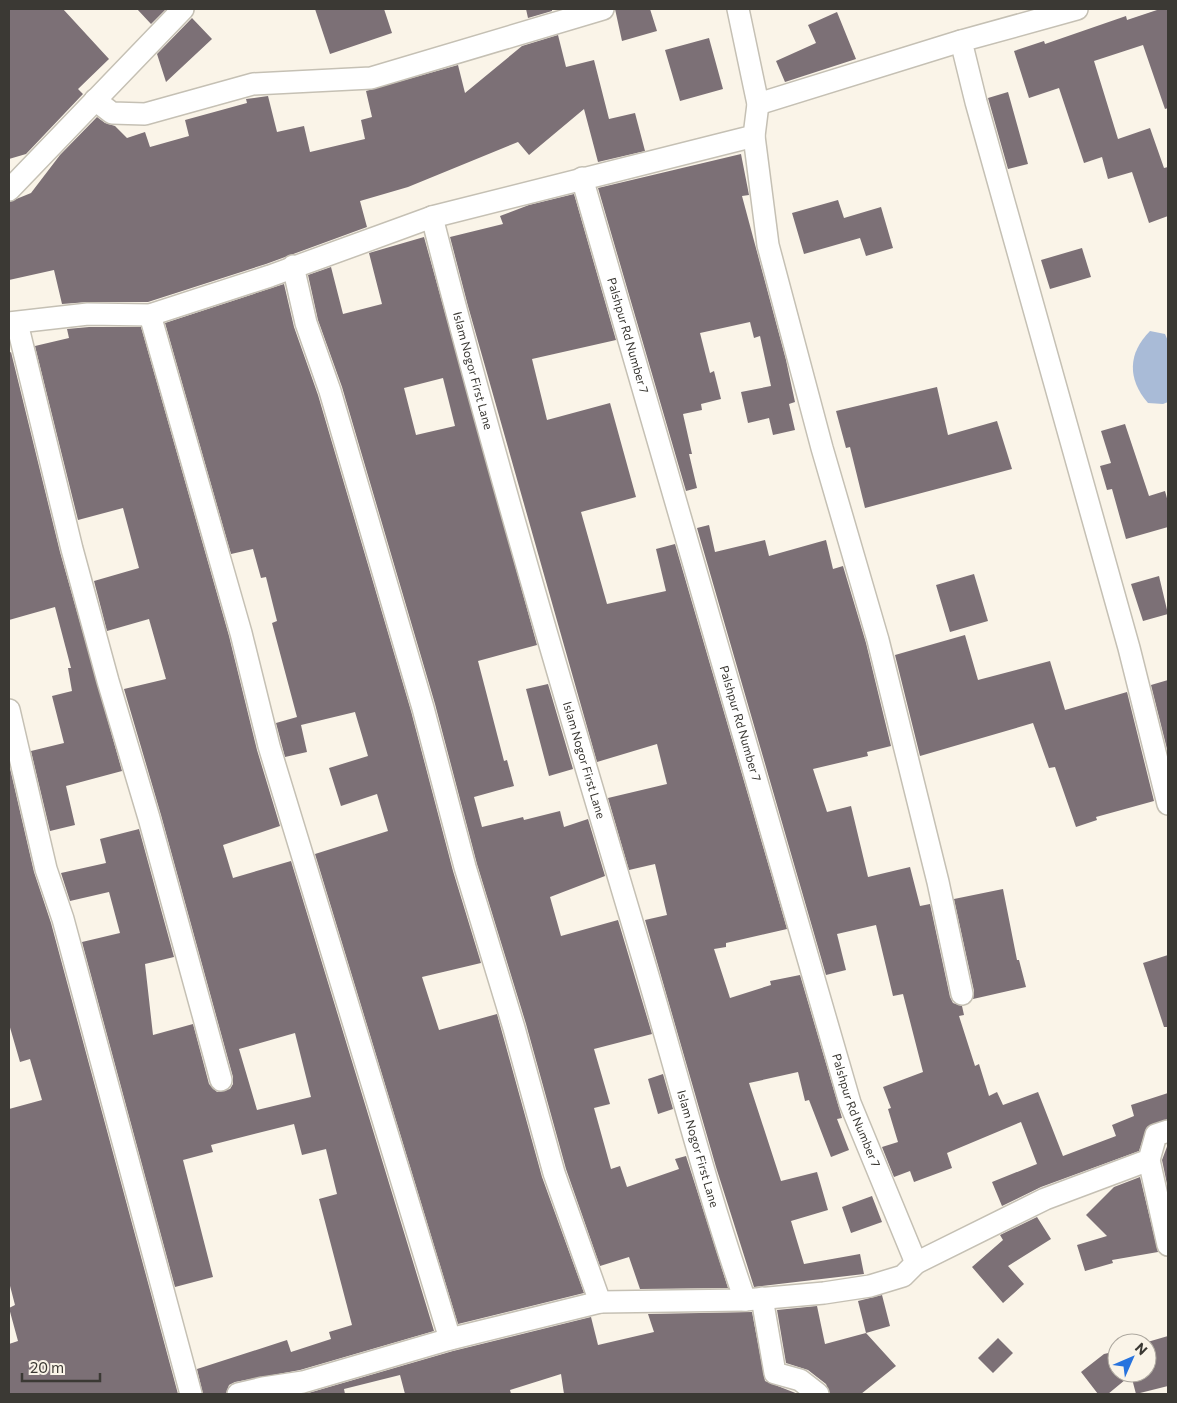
<svg xmlns="http://www.w3.org/2000/svg" width="1177" height="1403" font-family="Commissioner,sans-serif">
<style>
.water{fill:#a9bbd7}
.building{fill:#7c7076;fill-rule:evenodd}
.lines{fill:none;stroke-linecap:round;stroke-linejoin:round}
.street-casing{stroke:#c5c0b4;stroke-width:24}
.street{stroke:#fff;stroke-width:21}
.labels{text-anchor:middle;stroke-width:5;stroke-linejoin:round;paint-order:stroke}
.street-label{font-size:12px;fill:#3b3934;stroke:#faf4e8}
</style>
<rect width="100%" height="100%" fill="#faf4e8"/>
<path class="water" d="M1150,331L1165,334L1168,341V402L1163,404L1148,403C1127,379 1128,353 1150,331Z"/>
<path class="building" d="M9,9H63L109,59L78,89L83,94L26,154L9,159Z
M137,9H166L151,24Z
M315,9H384L392,33L330,54Z
M526,9H552V11L528,18Z
M615,9H650L657,31L622,41Z
M1160,9H1168V108L1165,109L1143,45L1094,61L1118,139L1150,128L1164,168L1168,167V216L1149,223L1132,172L1108,179L1102,157L1084,163L1059,88L1029,98L1014,51L1044,41L1045,44L1126,16L1127,20Z
M837,12L856,59L785,82L776,61L816,43L808,25Z
M192,18L212,39L166,82L157,54Z
M558,35L566,67L594,60L609,119L635,113L645,151L598,162L584,109L529,155L518,142L408,187L360,201L367,227L266,264L148,302H88L62,304L54,270L9,280V202L31,193L60,155L97,117L105,123L115,126L127,138L145,132L150,147L189,136L185,120L247,103L246,99L268,96L277,132L304,126L310,152L365,139L361,120L372,117L366,91L458,65L465,93L522,46Z
M709,38L723,89L680,101L665,50Z
M1008,92L1028,164L1008,169L988,98Z
M741,154L749,195L742,196L786,360L795,402L789,404L795,430L773,435L769,418L748,423L741,392L771,386L760,336L754,338L750,322L700,333L710,373L714,371L721,399L701,404L702,410L683,414L692,454H689L697,488L686,491L598,188Z
M574,194L616,340L532,359L547,420L610,403L636,497L581,512L607,604L666,591L656,549L675,544L787,929L726,943V947L714,949L730,998L771,985L770,981L800,975L842,1118L837,1119L849,1150L831,1157L809,1100L805,1101L798,1072L749,1083L781,1181L817,1172L828,1210L791,1221L804,1264L860,1254L864,1274L754,1287L716,1167L645,920L667,915L655,864L629,870L608,798L667,784L657,744L597,762L468,306L450,237L503,224L500,216L529,205Z
M838,200L844,218L881,207L893,248L866,256L860,238L804,254L792,213Z
M424,237L537,645L478,661L504,761L507,760L514,786L474,797L482,827L523,817L524,820L560,811L564,827L588,819L605,876L550,897L561,936L618,920L652,1034L594,1049L610,1104L594,1108L611,1169L620,1166L627,1187L679,1169L675,1159L686,1156L728,1288L640,1289L629,1257L600,1266L566,1169L526,1024L477,864L435,704L342,387L318,320L308,275L331,267L343,314L382,304L369,253ZM443,378L455,426L416,435L404,388Z
M1082,248L1091,277L1050,289L1041,260Z
M284,284L294,327L318,395L411,711L453,871L481,963L422,977L439,1030L497,1014L542,1177L584,1293L458,1324L315,854L388,831L377,794L341,806L329,768L368,756L355,712L301,725L307,752L285,757L276,723L297,717L272,623L277,621L266,577L261,578L253,549L231,554L165,323Z
M89,327H141L229,636L257,750L280,826L223,845L233,878L291,861L434,1331L300,1370L235,1382L229,1385L226,1394H203L197,1369L287,1340L291,1352L331,1339L329,1332L352,1325L319,1199L337,1194L326,1149L302,1155L294,1124L211,1145L213,1152L183,1160L213,1277L175,1287L82,942L120,933L109,892L70,901L61,873L106,863L100,839L139,829L174,957L145,964L153,1035L193,1024L209,1084L217,1092L230,1089L233,1084V1077L161,815L124,689L166,679L149,619L107,631L94,581L139,568L123,508L78,520L35,346L69,338L67,329ZM295,1033L311,1097L257,1110L239,1049Z
M11,352L60,552L122,771L66,786L75,825L50,831L31,751L64,743L52,696L72,691L68,668H71L55,607L9,620V353Z
M937,387L948,435L997,421L1012,469L865,508L850,447L846,448L836,411Z
M1125,424L1149,496L1165,491L1168,502V527L1126,539L1112,489L1107,490L1100,466L1111,463L1101,431Z
M709,525L715,552L765,540L769,556L826,540L833,569L843,566L866,643L891,746L867,752L868,756L813,769L827,812L851,806L868,877L910,867L920,906L930,904L950,997L953,1003L962,1006L964,1015L959,1016L975,1066L979,1064L989,1096L997,1092L1003,1105L1038,1092L1063,1156L1116,1136L1112,1125L1134,1116L1131,1105L1168,1093V1119L1147,1127L1139,1151L1041,1187L1002,1206L992,1182L1037,1164L1021,1122L947,1153L952,1168L914,1182L910,1171L894,1177L882,1147L898,1142L888,1109L891,1108L883,1087L923,1072L903,994L893,996L876,925L837,934L846,970L826,975L697,528Z
M974,574L988,621L950,632L936,585Z
M1159,576L1168,614L1143,621L1131,584Z
M965,635L978,680L1050,661L1065,710L1127,692L1154,801L1096,817L1097,820L1076,827L1055,767L1049,768L1033,723L920,756L895,655Z
M1168,680V753L1151,685Z
M548,684L573,769L549,776L526,689Z
M9,764L34,872L51,923L178,1394H9V1344L18,1341L9,1308L15,1305L9,1282V1109L42,1100L30,1059L20,1062L9,1024Z
M1003,889L1017,960H1019L1026,987L973,999L974,991L954,899Z
M1168,955V1027H1164L1143,963Z
M663,1074L673,1109L658,1114L648,1079Z
M1168,1144V1189L1162,1160Z
M1140,1177L1158,1252L1112,1260L1113,1263L1085,1271L1077,1245L1107,1236L1086,1215L1114,1187Z
M872,1196L882,1222L851,1233L842,1207Z
M1037,1217L1051,1239L1008,1266L1024,1284L1003,1303L972,1267L1003,1240L1000,1235Z
M882,1295L890,1326L866,1333L858,1301Z
M817,1306L825,1344L866,1333L896,1366L861,1394H830L826,1384L808,1370L786,1363L777,1310Z
M752,1312L765,1381L798,1394H564L561,1374L510,1390L511,1394H405L400,1375L344,1389L345,1394H305L453,1351L591,1317L598,1345L654,1332L648,1314Z
M1168,1336V1386L1136,1394L1131,1375L1108,1394H1098L1081,1372L1104,1354L1117,1351V1373H1147V1343H1144Z
M998,1338L1013,1353L993,1373L978,1358Z"/>
<g class="lines">
<defs>
<g id="street">
<path d="M1077,9L961,41L976,102L1129,648L1168,804"/>
<path d="M95,100L112,113L145,114L253,84L371,78L603,9"/>
<path d="M758,104L961,41"/>
<path d="M754,136L768,245L822,448L878,640L938,882L962,994"/>
<path id="s1" d="M582,178L850,1103L916,1263"/>
<path d="M9,190L183,9"/>
<path id="s2" d="M432,217C495,464 568,708 641,952C676,1068 705,1186 745,1300"/>
<path d="M293,266L306,323L330,391L423,708L465,867L514,1028L554,1173L600,1302"/>
<path d="M150,315L241,633L269,746L450,1339"/>
<path d="M9,323L88,314L150,315L270,276L432,217L754,136L758,104L738,9"/>
<path d="M17,323L72,549L108,681L149,818L221,1080"/>
<path d="M9,710L46,869L63,919L191,1394"/>
<path d="M1149,1160L1168,1245"/>
<path d="M762,1298L775,1373L800,1380L818,1394"/>
<path d="M238,1394L263,1388L303,1382L450,1339L600,1302L745,1300L824,1293L870,1286L903,1276L916,1263L1045,1199L1149,1160L1156,1135L1168,1131"/>
</g>
</defs>
<use href="#street" class="street-casing"/>
<use href="#street" class="street"/>
</g>
<g class="labels">
<g class="street-label">
<text dy="4" stroke="none"><textPath href="#s1" startOffset="164">Palshpur Rd Number 7</textPath></text>
<text dy="4" stroke="none"><textPath href="#s2" startOffset="159">Islam Nogor First Lane</textPath></text>
<text dy="4" stroke="none"><textPath href="#s1" startOffset="568">Palshpur Rd Number 7</textPath></text>
<text dy="4" stroke="none"><textPath href="#s2" startOffset="564">Islam Nogor First Lane</textPath></text>
<text dy="4" stroke="none"><textPath href="#s1" startOffset="972">Palshpur Rd Number 7</textPath></text>
<text dy="4" stroke="none"><textPath href="#s2" startOffset="969">Islam Nogor First Lane</textPath></text>
</g>
</g>
<rect width="1177" height="1403" fill="none" stroke="#3b3934" stroke-width="20"/>
<g transform="translate(1132 1358) rotate(45)"><circle r="24" fill="#faf4e8" stroke="#aea9a0"/>
<path d="M0-4L9 19L0 12L-9 19Z" fill="#2773de"/>
<text y="-8" font-size="14" font-weight="bold" text-anchor="middle" fill="#3b3934">N</text>
</g>
<path d="M22 1373v8h78v-8" fill="none" stroke="#3b3934" stroke-width="2.5"/>
<text x="30" y="1373" font-size="15" fill="#3b3934" stroke="#faf4e8" stroke-width="4" paint-order="stroke">20 m</text>
</svg>
